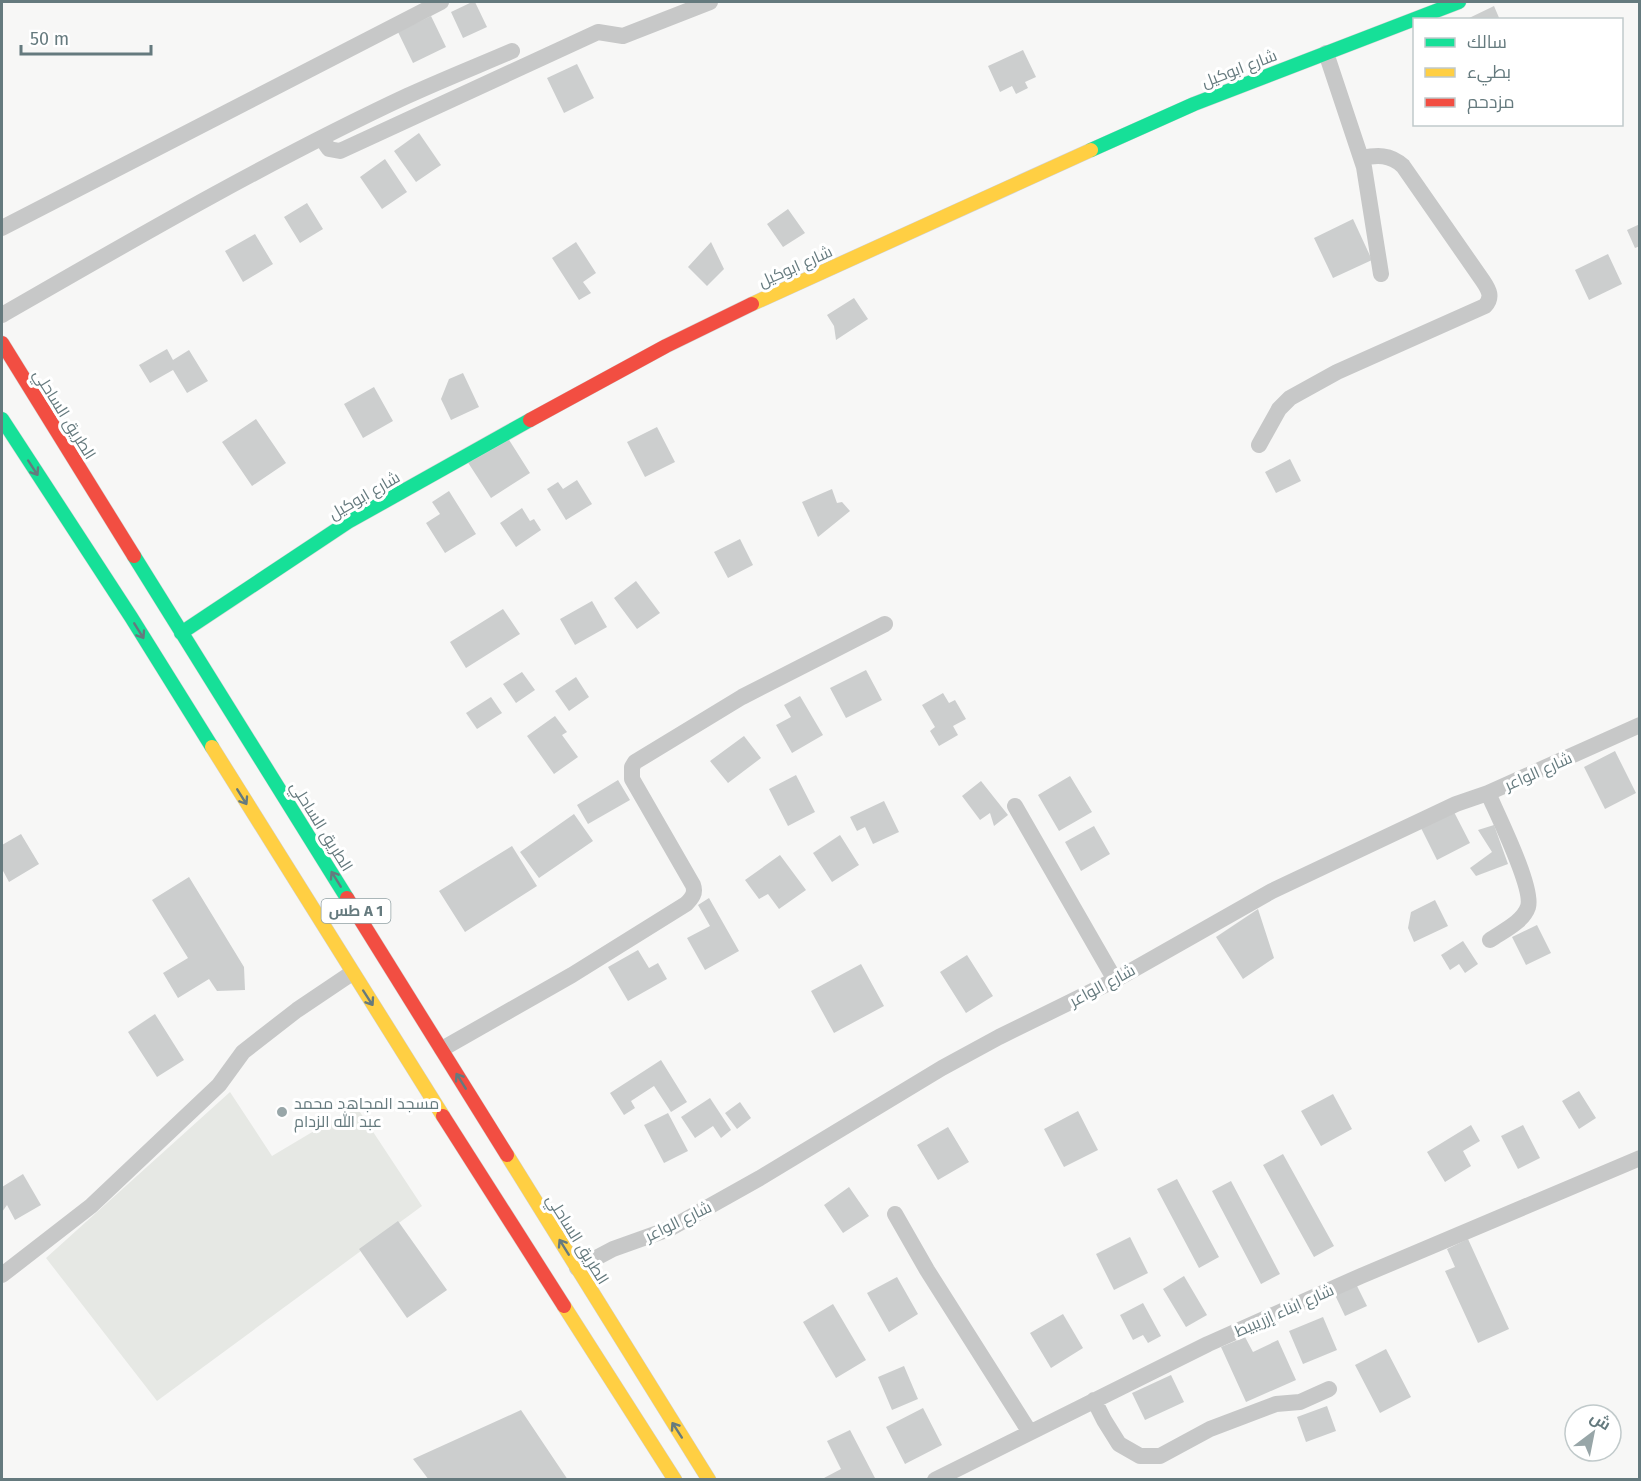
<svg xmlns="http://www.w3.org/2000/svg" width="1641" height="1481" font-family="'Fira Sans',Cairo,sans-serif">
<style>
.green{fill:#e6e8e4}
.building{fill:#cccece}
.lines{fill:none;stroke-linecap:round;stroke-linejoin:round}
.fast-casing{stroke:#d2d3d3;stroke-width:15}
.slow-casing{stroke:#d2d3d3;stroke-width:15}
.jam-casing{stroke:#d2d3d3;stroke-width:15}
.street{stroke:#c7c8c8;stroke-width:16}
.fast{stroke:#16e098;stroke-width:14}
.slow{stroke:#ffcf43;stroke-width:14}
.jam{stroke:#f24e42;stroke-width:14}
.oneway{stroke:#657a7e}
.poi-dot{fill:#98a6a8;stroke:#fff;stroke-width:2}
.labels{text-anchor:middle;stroke-width:6;stroke-linejoin:round;paint-order:stroke}
.shield{fill:#fff;stroke:#93a2a5;stroke-width:1.5}
.shield-label{font-size:15px;font-weight:bold;fill:#657a7e}
.street-label{font-size:16px;fill:#657a7e;stroke:#fff}
.poi-label{font-size:16px;fill:#657a7e;stroke:#fff;text-anchor:start}
</style>
<rect width="100%" height="100%" fill="#f7f7f6"/>
<path class="green" d="M230,1092L272,1156L356,1106L422,1206L157,1401L46,1258Z"/>
<path class="building" d="M472,2H475L487,27L463,38L451,12Z
M1494,6L1500,20H1465Z
M431,16L446,47L413,63L398,32Z
M1023,50L1036,77L1025,82L1028,88L1016,94L1012,86L1000,92L988,66Z
M577,64L594,98L564,113L547,78Z
M419,133L441,165L416,182L394,151Z
M385,159L407,192L382,209L360,177Z
M307,203L323,229L300,243L284,217Z
M788,209L805,233L783,247L767,224Z
M1353,219L1372,260L1333,278L1314,238Z
M1640,224V246L1635,248L1627,230Z
M255,234L273,264L243,282L225,251Z
M576,242L596,273L583,282L591,293L579,300L552,258Z
M711,242L724,269L707,286L688,267Z
M1608,254L1622,284L1589,300L1575,270Z
M854,298L868,319L836,340L834,326L827,315Z
M167,349L173,360L189,350L208,381L187,393L173,370L150,383L139,365Z
M463,373L479,407L451,420L441,399L449,379Z
M374,387L393,421L363,438L344,404Z
M256,419L286,463L252,486L222,442Z
M657,427L675,462L645,477L627,442Z
M506,435L530,473L491,498L467,461Z
M1290,459L1301,481L1276,493L1265,472Z
M577,480L592,504L566,520L547,489L558,482L563,489Z
M832,489L837,503L842,502L850,511L818,537L802,502Z
M449,491L476,534L445,553L426,523L440,514L432,502Z
M522,508L530,521L534,519L541,530L516,547L500,523Z
M740,539L753,565L728,578L714,552Z
M636,581L660,613L637,629L614,598Z
M592,601L607,627L575,645L560,619Z
M503,609L520,634L466,668L450,642Z
M866,670L882,700L846,718L830,688Z
M522,672L535,690L516,703L503,684Z
M576,677L589,697L569,711L555,691Z
M943,693L949,703L955,700L966,719L953,726L958,735L939,746L930,731L935,727L922,705Z
M800,696L823,735L792,753L776,725L791,717L784,705Z
M491,697L502,713L477,729L466,713Z
M555,716L567,732L562,735L578,757L554,774L527,736Z
M744,736L761,758L728,783L710,761Z
M1615,751L1636,793L1605,809L1584,767Z
M796,775L815,812L788,826L769,789Z
M1070,776L1092,812L1059,831L1038,795Z
M618,780L630,800L588,824L577,805Z
M981,781L1008,815L994,826L990,813L980,820L962,796Z
M884,801L899,832L873,844L865,827L857,831L850,817Z
M1454,812L1470,843L1437,860L1421,828Z
M574,814L593,841L539,878L520,852Z
M1494,825L1508,864L1476,876L1470,868L1492,852L1478,830Z
M1094,826L1110,854L1081,871L1065,842Z
M21,834L39,864L9,882L2,869V845Z
M840,835L859,865L832,882L813,853Z
M512,846L537,886L465,932L439,891Z
M780,855L806,890L779,909L768,894L759,899L745,880Z
M189,877L244,967L245,990L217,991L209,979L178,998L163,973L188,958L152,900Z
M709,898L739,951L705,970L687,938L710,926L698,905Z
M1435,900L1448,926L1414,942L1408,928L1411,912Z
M1258,909L1274,958L1243,979L1216,937Z
M1537,925L1551,953L1526,965L1512,937Z
M1463,941L1478,964L1465,973L1459,964L1450,970L1441,955Z
M638,950L649,968L658,963L667,979L628,1001L608,967Z
M967,955L993,996L966,1013L940,972Z
M861,964L884,1006L834,1033L811,991Z
M155,1014L184,1060L157,1077L128,1032Z
M661,1060L687,1102L671,1112L654,1086L631,1101L635,1108L624,1115L610,1093Z
M1579,1091L1596,1118L1579,1129L1562,1101Z
M1333,1094L1352,1129L1321,1146L1301,1111Z
M710,1098L731,1130L721,1138L713,1126L695,1138L681,1117Z
M740,1102L751,1118L737,1129L725,1113Z
M1078,1111L1098,1150L1064,1167L1044,1129Z
M668,1113L688,1151L664,1163L644,1125Z
M1471,1125L1480,1141L1463,1151L1471,1166L1445,1182L1427,1152Z
M1523,1125L1540,1158L1518,1169L1501,1136Z
M948,1127L969,1162L938,1180L917,1145Z
M1283,1154L1334,1246L1314,1257L1263,1165Z
M23,1174L41,1205L15,1220L7,1205L2,1212V1187Z
M1177,1179L1219,1257L1199,1268L1157,1189Z
M1231,1181L1280,1274L1261,1284L1212,1191Z
M849,1187L869,1216L843,1233L824,1205Z
M398,1221L447,1290L407,1318L359,1249Z
M1130,1237L1148,1273L1114,1290L1096,1254Z
M1468,1239L1509,1329L1478,1343L1445,1271L1455,1267L1447,1249Z
M1184,1276L1207,1315L1186,1327L1163,1289Z
M897,1277L918,1314L889,1332L867,1293Z
M1356,1284L1367,1306L1345,1316L1335,1295Z
M1143,1303L1161,1336L1148,1343L1143,1335L1133,1340L1120,1315Z
M833,1304L866,1360L836,1378L803,1322Z
M1063,1314L1083,1348L1051,1368L1030,1333Z
M1323,1317L1337,1350L1303,1364L1289,1331Z
M1245,1337L1253,1352L1278,1340L1296,1380L1246,1402L1221,1347Z
M1386,1349L1411,1397L1380,1413L1355,1365Z
M904,1366L918,1399L892,1410L878,1377Z
M1171,1375L1184,1402L1145,1420L1132,1393Z
M1327,1406L1336,1431L1306,1442L1297,1417Z
M923,1408L942,1445L905,1464L886,1427Z
M521,1410L568,1480H429L413,1459Z
M850,1430L876,1480H825L824,1478L841,1469L827,1441Z"/>
<g class="lines">
<defs>
<path id="fast" d="M1091,150L1194,104L1459,2
M2,419L131,617L212,747
M134,556L347,898
M181,633L348,522L530,420"/>
<path id="slow" d="M752,304L1091,150
M212,747L443,1116
M507,1155L709,1480
M564,1306L675,1480"/>
<path id="jam" d="M2,343L134,556
M530,420L666,346L752,304
M347,898L507,1155
M443,1116L564,1306"/>
</defs>
<use href="#fast" class="fast-casing"/>
<use href="#slow" class="slow-casing"/>
<use href="#jam" class="jam-casing"/>
<path class="street" d="M1326,53L1364,167L1381,274
M322,139L329,149L340,151L598,32L623,36L710,2
M2,228L441,2
M2,315C134,239 268,161 407,96C442,80 477,66 512,51
M1259,445L1279,409L1290,398L1337,372L1485,306C1493,297 1489,290 1483,281L1403,166C1390,154 1377,155 1361,158
M1488,793C1497,814 1534,888 1528,907C1523,922 1503,931 1490,940
M1015,806L1115,980
M442,1049L572,975L686,904C692,898 696,893 693,885L632,779V767L635,762L742,697L885,624
M895,1214L927,1270L1029,1431
M577,1268L613,1249L669,1229L760,1178L942,1068L999,1037L1115,980L1272,891L1456,804L1488,793L1640,725
M2,1275L91,1206L219,1085L243,1052L297,1010L352,973
M1094,1400L1104,1420L1119,1444L1140,1456H1160L1210,1429L1276,1404L1300,1402L1329,1389
M935,1480L1208,1344L1361,1276L1640,1158"/>
<use href="#fast" class="fast"/>
<use href="#slow" class="slow"/>
<use href="#jam" class="jam"/>
</g>
<defs><path id="oneway-shaft" d="M-6 0H5M1.5-3L5.5 0L1.5 3" fill="none" stroke-width="1.6" stroke-linecap="round" stroke-linejoin="round" transform="scale(1.5)"/></defs>
<g class="oneway">
<use href="#oneway-shaft" transform="translate(33 468) rotate(57)"/>
<use href="#oneway-shaft" transform="translate(139 631) rotate(58)"/>
<use href="#oneway-shaft" transform="translate(242 797) rotate(58)"/>
<use href="#oneway-shaft" transform="translate(336 879) rotate(-122)"/>
<use href="#oneway-shaft" transform="translate(368 998) rotate(57)"/>
<use href="#oneway-shaft" transform="translate(461 1081) rotate(-122)"/>
<use href="#oneway-shaft" transform="translate(564 1247) rotate(-122)"/>
<use href="#oneway-shaft" transform="translate(677 1430) rotate(-123)"/>
</g>
<circle class="poi-dot" cx="282" cy="1112" r="6"/>
<g class="labels">
<rect class="shield" x="321.5" y="899" width="69" height="24" rx="4.5"/>
<g class="shield-label">
<text x="356" y="916">طس A 1</text>
</g>
<g class="street-label">
<text transform="translate(1239 68) rotate(-21)" y="6">شارع ابوكيل</text>
<text transform="translate(795 266) rotate(-24)" y="6">شارع ابوكيل</text>
<text transform="translate(65 414) rotate(58)" y="6">الطريق الساحلي</text>
<text transform="translate(364 495) rotate(-30)" y="6">شارع ابوكيل</text>
<text transform="translate(1538 771) rotate(-24)" y="6">شارع الواعر</text>
<text transform="translate(322 826) rotate(58)" y="6">الطريق الساحلي</text>
<text transform="translate(1102 985) rotate(-28)" y="6">شارع الواعر</text>
<text transform="translate(678 1221) rotate(-26)" y="6">شارع الواعر</text>
<text transform="translate(578 1239) rotate(58)" y="6">الطريق الساحلي</text>
<text transform="translate(1284 1310) rotate(-24)" y="6">شارع ابناء إزريبيط</text>
</g>
<g class="poi-label">
<text x="294" y="1109">مسجد المجاهد محمد<tspan x="294" dy="18">عبد الله الزدام</tspan></text>
</g>
</g>
<rect width="1641" height="1481" fill="none" stroke="#657a7e" stroke-width="6"/>
<rect x="1413" y="18" width="210" height="108" fill="#ffffff" stroke="#c1cacb" stroke-width="1.5"/>
<rect x="1425" y="38" width="30" height="9" fill="#16e098" stroke="#c1cacb" stroke-width="1.5"/>
<text x="1467" y="48" font-size="18" fill="#657a7e">سالك</text>
<rect x="1425" y="68" width="30" height="9" fill="#ffcf43" stroke="#c1cacb" stroke-width="1.5"/>
<text x="1467" y="78" font-size="18" fill="#657a7e">بطيء</text>
<rect x="1425" y="98" width="30" height="9" fill="#f24e42" stroke="#c1cacb" stroke-width="1.5"/>
<text x="1467" y="108" font-size="18" fill="#657a7e">مزدحم</text>
<g transform="translate(1593 1433) rotate(32)"><circle r="28" fill="#ffffff" stroke="#c1cacb" stroke-width="1.5"/>
<path d="M0-4.5L10 22L0 15L-10 22Z" fill="#98a6a8"/>
<text y="-9" font-size="16" font-weight="bold" text-anchor="middle" fill="#657a7e">ش</text>
</g>
<path d="M21 45v9h130v-9" fill="none" stroke="#657a7e" stroke-width="3"/>
<text x="30" y="45" font-size="18" fill="#657a7e" stroke="#ffffff" stroke-width="4.5" paint-order="stroke">50 m</text>
</svg>
